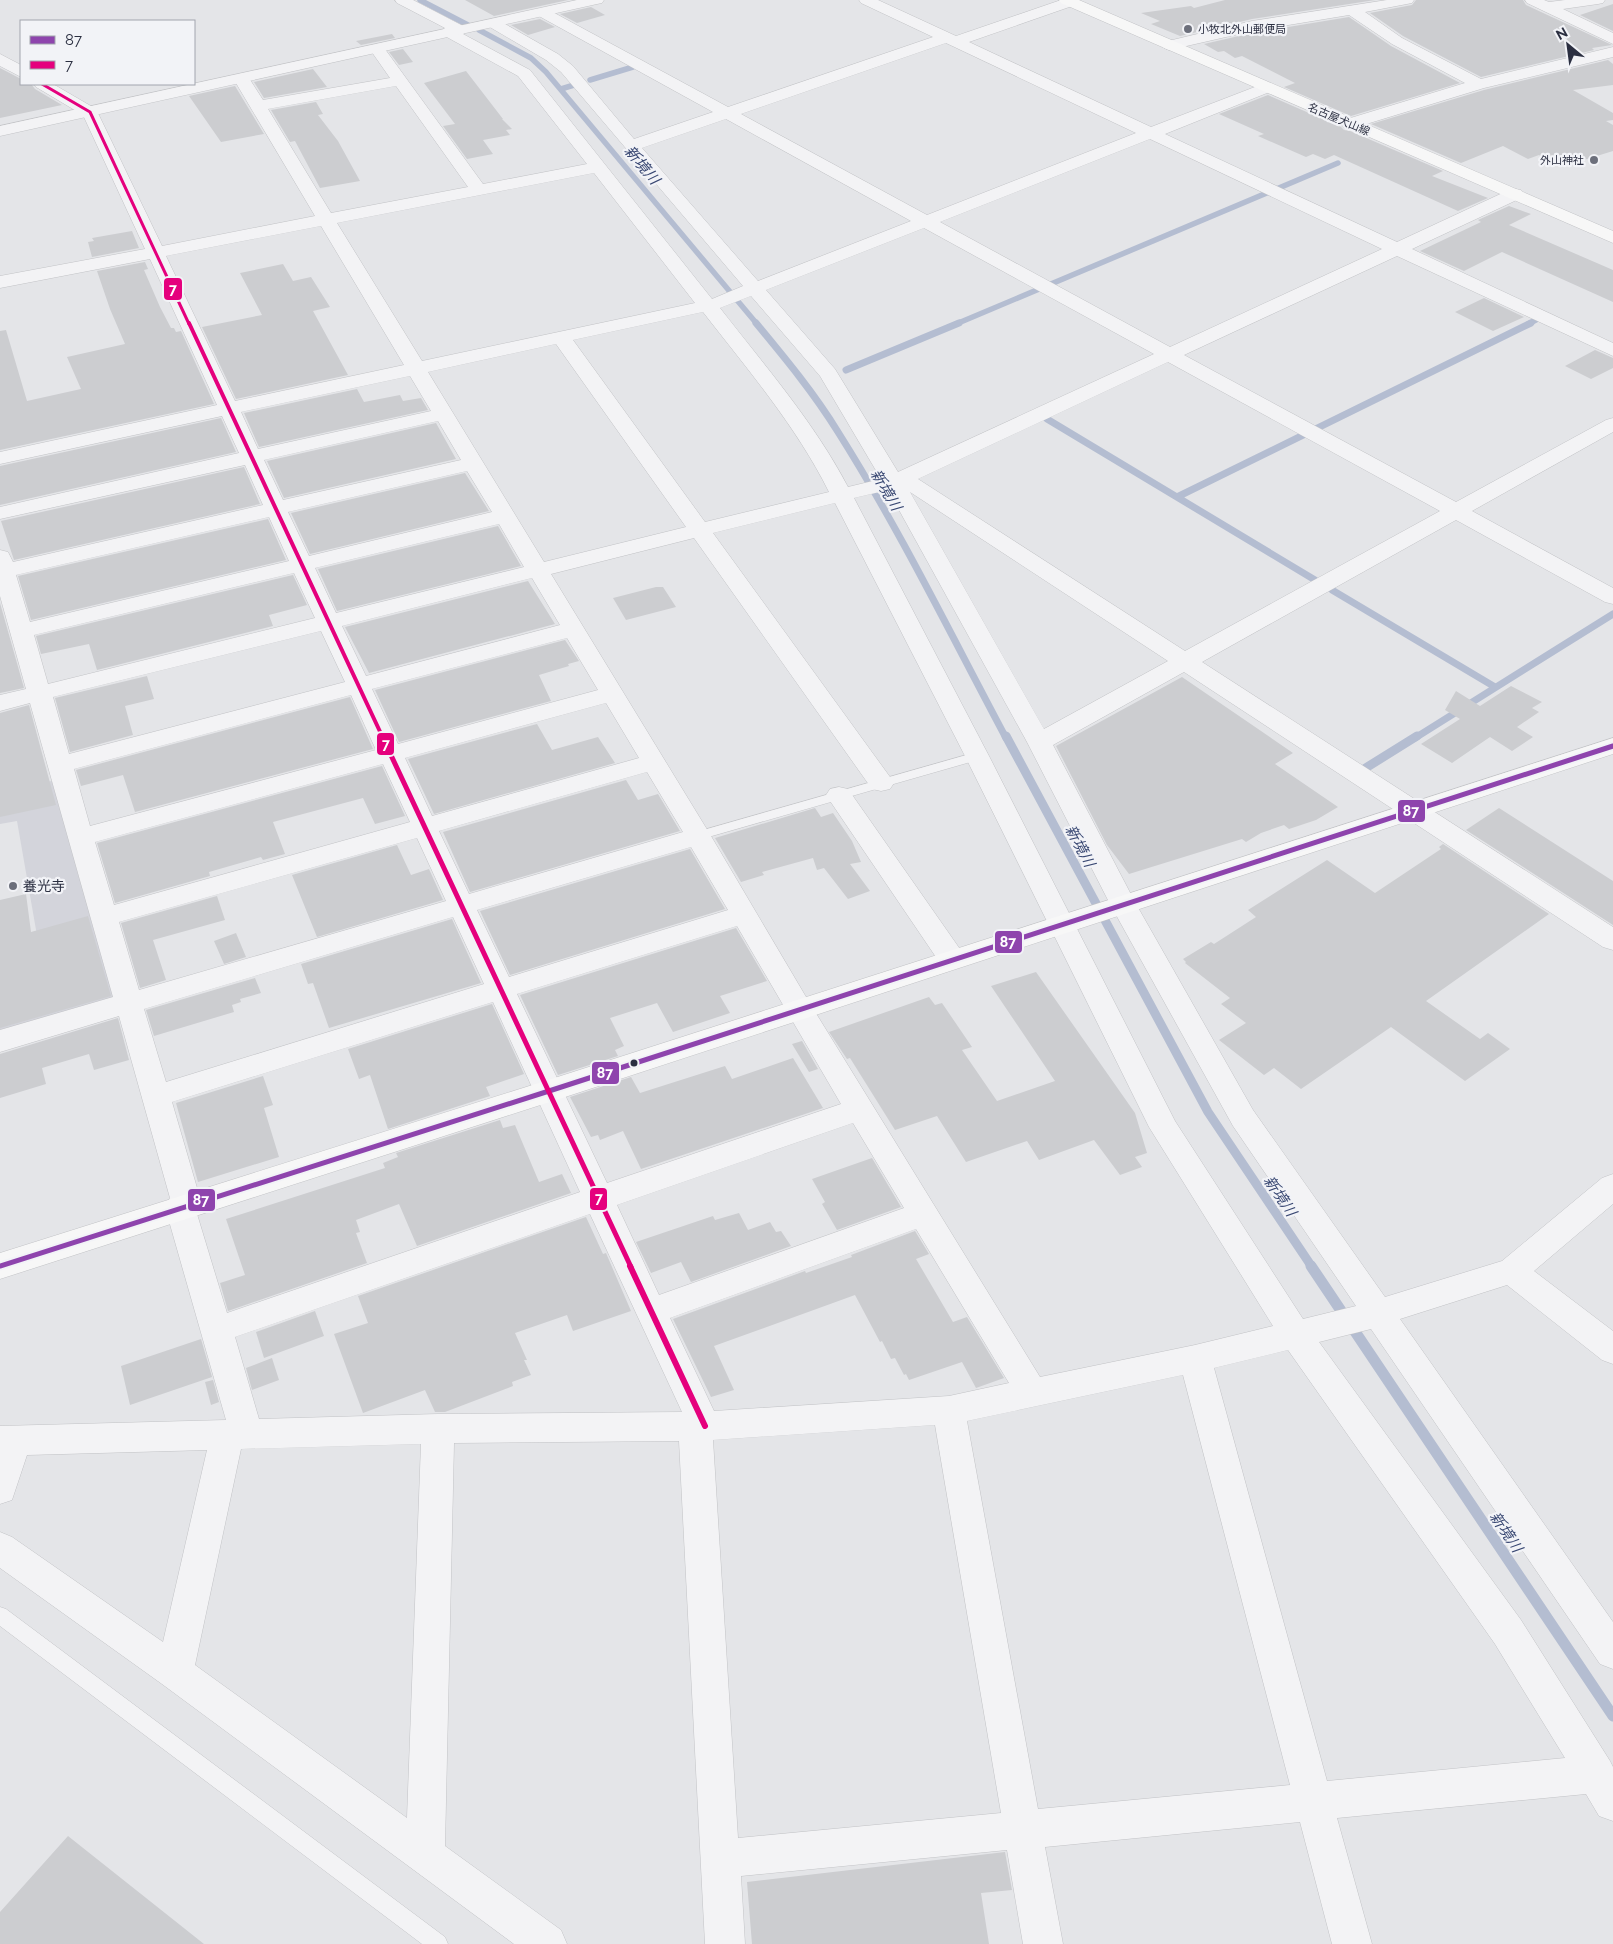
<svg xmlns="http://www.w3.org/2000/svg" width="1613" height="1944" font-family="Raleway,'Noto Sans JP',sans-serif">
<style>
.built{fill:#d3d4db}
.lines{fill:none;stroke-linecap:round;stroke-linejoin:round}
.stream-far3{stroke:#b4bdd1;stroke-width:5.5}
.stream-far2{stroke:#b4bdd1;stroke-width:7}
.stream-far1{stroke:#b4bdd1;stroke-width:9}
.stream{stroke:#b4bdd1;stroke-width:11}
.building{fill:#cccdd0}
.service-casing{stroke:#c2c3c6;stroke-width:1}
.minor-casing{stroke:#c2c3c6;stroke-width:1}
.tertiary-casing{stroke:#c2c3c6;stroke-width:1}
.secondary-casing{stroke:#c2c3c6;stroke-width:1}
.service{fill:#f3f3f5;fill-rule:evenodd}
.minor{fill:#f3f3f5;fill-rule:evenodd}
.tertiary{fill:#f3f3f5;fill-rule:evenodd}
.secondary{fill:#f7f7f7;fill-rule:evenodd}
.bus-1-casing{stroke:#f2f3f7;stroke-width:9}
.bus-2-far3-casing{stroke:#f2f3f7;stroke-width:5.5}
.bus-2-far2-casing{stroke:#f2f3f7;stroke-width:7}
.bus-2-far1-casing{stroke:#f2f3f7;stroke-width:9}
.bus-2-casing{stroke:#f2f3f7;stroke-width:10}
.bus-1{stroke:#8e44ad;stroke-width:5}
.bus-2-far3{stroke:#e5007d;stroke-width:3}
.bus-2-far2{stroke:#e5007d;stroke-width:4}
.bus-2-far1{stroke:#e5007d;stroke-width:5}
.bus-2{stroke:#e5007d;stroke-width:6}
.poi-dot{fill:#6c6f7b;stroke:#f2f3f7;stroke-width:2}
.bus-dot{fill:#2b2f41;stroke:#f2f3f7;stroke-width:2}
.labels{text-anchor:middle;stroke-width:4.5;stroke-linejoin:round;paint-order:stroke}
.far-poi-label{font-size:11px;fill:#2b2f41;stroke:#f2f3f7;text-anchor:start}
.far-street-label{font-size:11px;fill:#2b2f41;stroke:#f2f3f7}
.poi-label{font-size:14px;fill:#2b2f41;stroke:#f2f3f7;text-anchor:start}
.water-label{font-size:15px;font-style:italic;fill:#384772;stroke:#f2f3f7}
.line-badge{stroke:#f2f3f7;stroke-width:2}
.badge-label{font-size:14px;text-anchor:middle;font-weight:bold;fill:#fff}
</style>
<rect width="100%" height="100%" fill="#e4e5e8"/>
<path class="built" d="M57,780L118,996L0,1032V957L39,947L17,821L0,824V791Z"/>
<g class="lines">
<path class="stream-far3" d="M420,0L468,25
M479,30L531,58L546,72L757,324
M590,80L633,67
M561,89L574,85
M956,324L1338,163
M1528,324L1536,320"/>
<path class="stream-far2" d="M756,323C785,358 814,393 838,432C900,530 951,635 1006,738
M846,370L959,323
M1047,419L1315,580
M1177,497L1531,323
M1332,590L1495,687
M1415,738L1613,614"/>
<path class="stream-far1" d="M1006,736L1208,1112L1312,1267
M1356,774L1417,736"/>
<path class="stream" d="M1311,1266L1613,1716"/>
</g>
<path class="building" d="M465,0H568L494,16Z
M1225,0H1375L1252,19L1180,36L1151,24L1160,21L1141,13L1191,6L1194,8Z
M1416,0H1523L1526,5L1612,45L1592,48L1594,50L1481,77L1403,36L1370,13L1412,5Z
M1613,4V31L1580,15Z
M591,7L605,15L577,23L560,14Z
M1349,17L1391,46L1460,83L1351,116L1284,87L1295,83L1242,56L1235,58L1224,51L1218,52L1204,44L1252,33Z
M540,19L555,27L528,35L511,25Z
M392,34L395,38L361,45L356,41Z
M403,49L413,62L399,65L389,52Z
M1608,60L1613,64V85L1573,90L1613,113V120L1606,121L1613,125V151L1561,167L1539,155L1528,159L1503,146L1461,163L1371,124L1484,90Z
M0,68L21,79V84H31L35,89L62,105L0,118Z
M313,69L327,87L264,98L254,82Z
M466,71L503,119H502L512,129L506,130L510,135L483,140L493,154L467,159L443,126L455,124L424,83Z
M235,86L264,134L221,142L189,96Z
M1268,95L1341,127L1344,130L1350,131L1443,171L1432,176L1488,198L1458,211L1334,155L1325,159L1313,154L1306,157L1258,136L1264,134L1219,114Z
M316,102L323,114L318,115L338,141L360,181L320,188L295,141L290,142L271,110Z
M1509,206L1531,214L1509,225L1613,270V302L1502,252L1464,271L1420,251L1481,222L1478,220Z
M132,231L139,248L92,257L88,242L94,241L92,238Z
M145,262L148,269L144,270L160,307L171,328H174L176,332L181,331L214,404L0,450V331L6,330L27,401L81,389L67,357L125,344L110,309L97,271Z
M283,264L293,281L311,277L330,307L313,311L348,375L236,399L202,327L262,315L240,273Z
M1484,298L1524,317L1493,331L1455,312Z
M1595,350L1613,358V368L1591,379L1565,366Z
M357,389L364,402L400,395L403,401L421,398L428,410L259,447L244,413Z
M221,418L236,452L0,505V466Z
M436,423L456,459L284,498L267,461Z
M244,467L260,504L14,560L1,521Z
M465,473L489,511L310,554L291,513Z
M268,519L286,560L31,620L18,576Z
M498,526L521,566L337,611L318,569Z
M293,575L307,605L269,615L273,626L97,670L89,644L41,654L36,636Z
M528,581L555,624L369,673L345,627Z
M656,587H663L676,607L626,620L613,598Z
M0,603L24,688L0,693Z
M565,640L579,661L568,664L569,666L539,675L551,701L399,742L375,690Z
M147,676L154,699L125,706L133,735L70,752L55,698Z
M1182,677L1293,753L1275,764L1338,807L1316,820L1289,829L1284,825L1261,833L1246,842L1242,839L1129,874L1107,845L1056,746Z
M1511,686L1542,702L1532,708L1539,712L1517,727L1533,737L1512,751L1490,737L1452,763L1421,744L1460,719L1445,710L1456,691L1480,706Z
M350,697L373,749L135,812L123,775L81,786L76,770Z
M29,705L56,805L0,817V713Z
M537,724L552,750L598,737L615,763L434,814L408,759Z
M382,766L405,816L375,824L363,798L273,822L285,854L263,860L261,857L209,872L210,876L115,903L97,843Z
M626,780L638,800L658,794L680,831L470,892L443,832Z
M815,808L821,817L833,813L852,841L861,862L850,864L870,891L848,899L824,868L817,870L813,858L762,872L764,875L741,882L715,838Z
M1499,808L1613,881V925L1466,830Z
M1443,844L1549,914L1426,1001L1480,1039L1488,1033L1510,1049L1465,1081L1391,1027L1301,1089L1274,1068L1264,1075L1219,1040L1246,1023L1221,1004L1230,998L1185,963L1186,962L1183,959L1211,942L1214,944L1256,917L1248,910L1327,860L1375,893L1441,849L1439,847Z
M397,845L411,875L429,869L443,900L317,937L292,875Z
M690,849L725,909L510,975L480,911Z
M26,894L31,932L88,916L111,996L0,1028V900Z
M217,896L225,920L153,940L166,980L140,988L121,923Z
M452,919L481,983L329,1028L313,983L308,984L301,964Z
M736,928L767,981L720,996L730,1013L673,1032L657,1003L610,1018L624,1046L615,1050L618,1056L558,1075L520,995Z
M236,933L246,957L224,964L214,941Z
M1036,972L1135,1113L1147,1153L1135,1157L1142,1167L1120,1175L1094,1140L1039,1160L1027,1141L966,1162L937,1116L895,1130L850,1058L847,1059L829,1032L929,997L935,1005L942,1003L972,1047L962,1050L997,1101L1055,1081L991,986Z
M255,978L261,993L240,999L241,1002L232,1005L234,1012L154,1036L146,1010Z
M492,1004L524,1074L486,1087L490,1096L388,1129L370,1075L359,1079L348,1049Z
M118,1018L129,1060L94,1070L89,1054L42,1068L46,1084L0,1098V1054Z
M802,1041L818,1069L809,1072L792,1044Z
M793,1058L823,1108L641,1169L623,1131L600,1140L598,1135L591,1137L570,1097L631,1077L640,1093L725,1066L732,1079Z
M263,1076L273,1105L264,1108L279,1157L198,1182L176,1103Z
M500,1120L503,1128L515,1125L539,1182L562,1174L571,1193L417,1246L399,1204L356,1220L360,1232L356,1233L367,1263L228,1311L220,1283L245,1275L226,1219L385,1168L383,1163L398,1157L396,1153Z
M872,1158L901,1207L837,1230L822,1204L825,1202L812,1179Z
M739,1213L748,1230L770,1222L776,1232L781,1231L791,1246L691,1282L681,1262L651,1273L636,1242L713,1216L715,1220Z
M586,1217L603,1254L606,1253L631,1311L573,1331L567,1315L515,1333L527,1360H524L531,1375L512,1382L513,1386L445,1412H435L425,1390L363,1413L334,1334L368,1323L358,1296Z
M915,1231L929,1254L916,1259L953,1322L967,1317L1004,1378L976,1388L962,1362L909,1380L906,1374L904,1375L895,1358L891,1359L882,1341L880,1342L855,1295L714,1346L734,1390L711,1397L673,1319L805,1271L806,1273L852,1257L851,1255Z
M315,1311L324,1336L264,1358L256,1332Z
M201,1339L212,1377L130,1405L121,1366Z
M272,1358L279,1380L252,1390L246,1368Z
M213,1380L219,1402L211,1405L205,1382Z
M68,1836L204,1944H0V1912Z
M1005,1852L1012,1890L981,1893L989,1944H752L747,1882Z"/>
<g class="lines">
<defs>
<path id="service" d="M977,752L983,756L981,759L698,840L692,836L693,833Z
M0,1607L6,1609L445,1937L448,1944H422L0,1626Z"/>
<path id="minor" d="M395,0H413L465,27L468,30L463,34L530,70L712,299L743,286L561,72L546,60L488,26L485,23L488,20H498L558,54L573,66L634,139L713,112L537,15L534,12L537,9H547L728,107L933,37L861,3L859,0H878L956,36L1061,0H1076L1077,2L1075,5L969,42L1151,127L1260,85H1272L1274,88L1272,91L1165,134L1397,242L1509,190L1515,189L1521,190L1524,194L1521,198L1412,249L1613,343V356L1397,256L1184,355L1456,502L1606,420L1613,418V432L1472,511L1613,588V604L1605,602L1456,520L1202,662L1613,927V950L1603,947L1184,672L1053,745L1136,904L1253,1110L1385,1297L1502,1261L1602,1178L1613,1174V1204L1534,1271L1613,1331V1364L1602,1360L1507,1285L1400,1319L1613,1622V1669L1600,1664L1371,1329L1319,1342L1521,1620L1610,1761L1613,1767V1821L1599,1816L1586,1794L1337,1818L1372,1944H1332L1300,1822L1045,1847L1063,1944H1023L1007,1850L741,1876L745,1944H705L679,1441L454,1443L445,1846L561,1930L567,1944H514L162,1684L0,1568V1532L12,1537L163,1642L207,1450L27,1455L12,1500L0,1504V1426L226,1420L165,1207L170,1198L119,1016L0,1052V1030L113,997L30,703L0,711V695L26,689L0,596V550L8,552L13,562L263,505L245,465L0,519V507L239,453L222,416L0,464V452L217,405L150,259L0,288V276L145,249L83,115L36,87L34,84H53L96,109L162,246L315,216L233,78L235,75H247L263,100L390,78L369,48L372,45H382L483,184L587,164L518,76L443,35L440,32L445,28L397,3ZM946,43L1136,133L927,215L741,114ZM396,86L468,187L331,213L268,109ZM726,119L911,221L758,281L642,148ZM1150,139L1382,249L1170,347L940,222ZM594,173L695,303L422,361L337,223ZM321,226L404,365L235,401L166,256ZM924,228L1154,354L898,472L835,369L766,290ZM751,296L820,376L881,479L848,487C814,422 765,366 720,308ZM703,312C748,370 796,426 829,492L705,522L573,340ZM556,344L686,527L544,562L428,372ZM1168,362L1440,511L1185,651L918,479ZM410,376L431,411L258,449L241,412ZM438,421L461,460L283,500L264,460ZM467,471L492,512L309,556L288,512ZM888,490L1027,742L1110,904L1233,1126L1356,1306L1303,1319L1175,1121L989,756L854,498ZM910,492L1168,661L1044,729ZM835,503L965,756L1149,1127L1273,1326L1195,1345L1040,1377L809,1002L711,836L551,574L694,538L872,789L881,791L890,789L894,783L890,777L713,533ZM269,517L289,561L30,622L16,575ZM499,524L524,567L336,613L315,568ZM294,573L315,618L48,684L34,635ZM532,578L560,625L366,676L342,626ZM321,631L345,682L69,754L53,697ZM567,638L598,690L398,744L372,689ZM351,695L376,750L90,826L74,769ZM606,703L639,758L432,816L405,758ZM383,764L410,822L114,905L95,842ZM647,772L683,832L469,894L439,831ZM417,838L446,901L139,990L119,922ZM691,847L728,910L509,977L477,910ZM453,917L484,984L166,1082L144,1009ZM737,926L841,1104L607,1183L517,994ZM493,1002L580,1192L227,1313L197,1214L202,1205L172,1102ZM853,1123L904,1208L659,1295L617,1205ZM590,1214L682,1412L438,1414L259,1419L235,1337ZM916,1229L1009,1383L949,1396L714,1411L670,1318ZM1288,1350L1495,1644L1565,1758L1327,1781L1214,1368ZM1183,1375L1290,1785L1038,1809L967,1421ZM935,1425L1001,1813L738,1838L713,1440ZM421,1444L407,1818L195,1665L241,1449Z
M1387,0H1414L1412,3L1365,12L1402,38L1481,79L1613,47V57L1484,88L1350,129L1344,128L1342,124L1344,120L1465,83L1392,44L1349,15L1252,31L1169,50L1164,48L1161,45L1164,42L1252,21Z
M1525,0H1544L1549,2L1565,0H1605L1603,3L1598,4L1563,9L1613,33V44L1527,3Z
M0,54L21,65V77L0,66Z
M839,787L848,789L962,952L966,959L962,966L952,969L942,966L826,795L830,789Z"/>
<path id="tertiary" d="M577,0H604L602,3L597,4L0,136V126Z"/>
<path id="secondary" d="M1059,0H1079L1613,231V243L1061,3Z
M1613,738V754L559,1099L0,1279V1253L542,1082Z"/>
</defs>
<use href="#service" class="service-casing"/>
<use href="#minor" class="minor-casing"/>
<use href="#tertiary" class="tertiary-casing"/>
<use href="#secondary" class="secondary-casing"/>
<use href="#service" class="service"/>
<use href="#minor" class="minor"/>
<use href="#tertiary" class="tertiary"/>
<use href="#secondary" class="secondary"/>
<defs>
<path id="bus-1" d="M0,1266L549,1091L1613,746"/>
<path id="bus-2-far3" d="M42,84L90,112L189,324"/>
<path id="bus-2-far2" d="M189,323L383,738"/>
<path id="bus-2-far1" d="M382,736L631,1267"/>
<path id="bus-2" d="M630,1266L705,1426"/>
</defs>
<use href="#bus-1" class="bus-1-casing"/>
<use href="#bus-2-far3" class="bus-2-far3-casing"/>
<use href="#bus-2-far2" class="bus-2-far2-casing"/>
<use href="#bus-2-far1" class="bus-2-far1-casing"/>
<use href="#bus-2" class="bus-2-casing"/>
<use href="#bus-1" class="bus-1"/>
<use href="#bus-2-far3" class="bus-2-far3"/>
<use href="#bus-2-far2" class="bus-2-far2"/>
<use href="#bus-2-far1" class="bus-2-far1"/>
<use href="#bus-2" class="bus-2"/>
</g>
<g class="poi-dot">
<circle cx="1188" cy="29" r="5"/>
<circle cx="1594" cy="160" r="5"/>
<circle cx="13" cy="886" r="5"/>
</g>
<circle class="bus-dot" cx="634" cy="1063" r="4.5"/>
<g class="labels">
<g class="far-poi-label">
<text x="1198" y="33">小牧北外山郵便局</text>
<text x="1584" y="164" text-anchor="end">外山神社</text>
</g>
<g class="far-street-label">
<text transform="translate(1339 119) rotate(23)" y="4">名古屋犬山線</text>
</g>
<g class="poi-label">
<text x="23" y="891">養光寺</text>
</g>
<g class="water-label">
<text transform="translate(642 165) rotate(50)" y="5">新境川</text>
<text transform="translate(886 490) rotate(59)" y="5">新境川</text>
<text transform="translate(1080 846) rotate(62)" y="5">新境川</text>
<text transform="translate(1280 1196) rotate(56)" y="5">新境川</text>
<text transform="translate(1506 1532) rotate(56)" y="5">新境川</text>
</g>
</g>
<g class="line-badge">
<rect x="163" y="277" width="20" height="24" rx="5" fill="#e5007d"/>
<rect x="376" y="732" width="19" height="24" rx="5" fill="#e5007d"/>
<rect x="1397" y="799" width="29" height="24" rx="5" fill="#8e44ad"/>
<rect x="994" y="930" width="29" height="24" rx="5" fill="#8e44ad"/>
<rect x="591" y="1061" width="29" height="24" rx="5" fill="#8e44ad"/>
<rect x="589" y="1187" width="19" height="24" rx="5" fill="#e5007d"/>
<rect x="187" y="1188" width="29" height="24" rx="5" fill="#8e44ad"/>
</g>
<g class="badge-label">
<text x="173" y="294">7</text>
<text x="386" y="749">7</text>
<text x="1411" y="816">87</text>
<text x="1008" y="947">87</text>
<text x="605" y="1078">87</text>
<text x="599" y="1203">7</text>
<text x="201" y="1205">87</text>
</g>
<rect x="20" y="20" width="175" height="65" fill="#f2f3f7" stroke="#a2a5ae"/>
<rect x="30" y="36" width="25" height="8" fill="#8e44ad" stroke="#a2a5ae"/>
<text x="65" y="45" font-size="15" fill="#2b2f41">87</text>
<rect x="30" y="61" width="25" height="8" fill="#e5007d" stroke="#a2a5ae"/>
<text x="65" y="70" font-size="15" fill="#2b2f41">7</text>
<g transform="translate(1568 45) rotate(331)" stroke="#f2f3f7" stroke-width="4" paint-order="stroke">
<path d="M0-4L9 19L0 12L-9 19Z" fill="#2b2f41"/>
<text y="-8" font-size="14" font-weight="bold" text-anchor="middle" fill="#2b2f41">N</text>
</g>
</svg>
